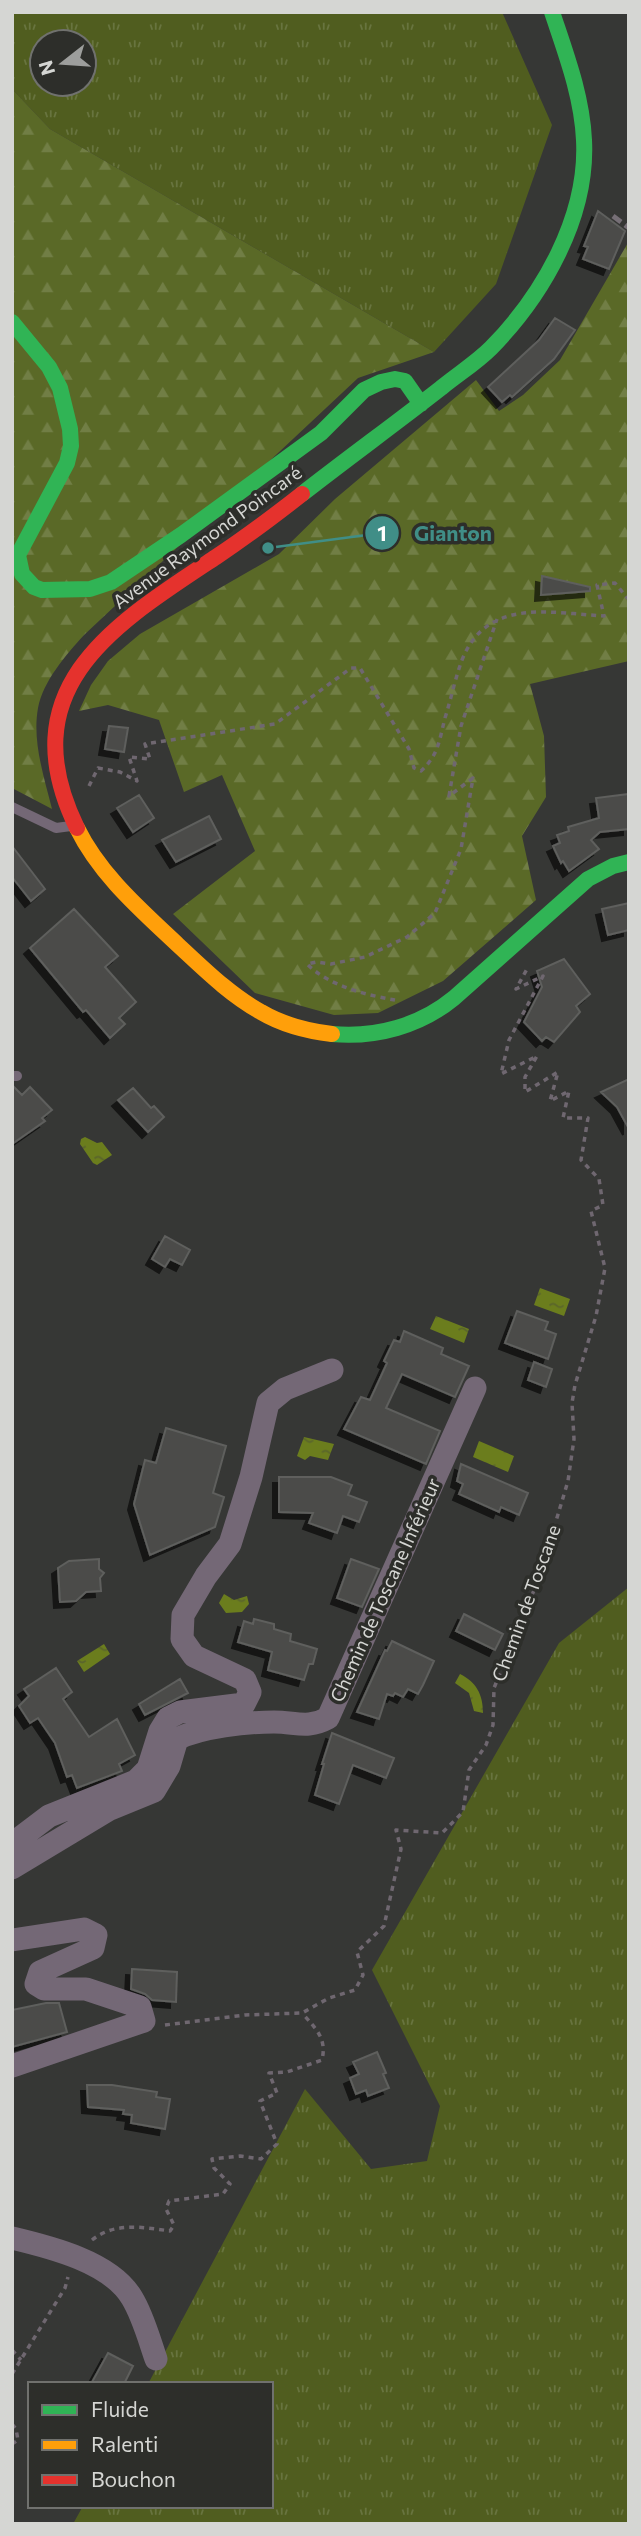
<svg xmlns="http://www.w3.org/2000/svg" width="641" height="2536" font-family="Commissioner,sans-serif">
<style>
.grass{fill:url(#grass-tufts);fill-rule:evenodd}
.forest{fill:url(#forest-firs)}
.water{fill:url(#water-ripples)}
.building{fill:#4b4c4a;stroke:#5e5f5d;stroke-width:2;filter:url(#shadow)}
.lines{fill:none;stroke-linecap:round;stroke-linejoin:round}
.path{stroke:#6f6770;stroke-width:3.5;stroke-dasharray:5 5;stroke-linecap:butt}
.lane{stroke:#746876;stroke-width:10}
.street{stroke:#746876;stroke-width:23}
.fast{stroke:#30b455;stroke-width:16}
.slow{stroke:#ff9f0a;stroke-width:16}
.jam{stroke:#e5322d;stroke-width:16}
.rail{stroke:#766f76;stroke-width:5;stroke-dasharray:10 5;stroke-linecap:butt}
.labels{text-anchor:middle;stroke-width:7;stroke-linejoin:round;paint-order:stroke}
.street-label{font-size:19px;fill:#d5d6d3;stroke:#2d2e2a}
.leader{fill:none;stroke:#408e87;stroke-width:2.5}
.callout-dot{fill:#408e87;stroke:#2d2e2a;stroke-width:2.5}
.mark-label{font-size:21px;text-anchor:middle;font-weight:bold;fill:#fff}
.callout-label{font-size:21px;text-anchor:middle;font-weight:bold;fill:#408e87;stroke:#2d2e2a;stroke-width:7;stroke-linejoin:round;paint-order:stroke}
</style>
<defs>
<pattern id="grass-tufts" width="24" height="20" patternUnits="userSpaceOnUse" patternTransform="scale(1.75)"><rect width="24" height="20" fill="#505d1f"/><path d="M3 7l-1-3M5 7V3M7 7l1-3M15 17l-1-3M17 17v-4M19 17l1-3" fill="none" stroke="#68743f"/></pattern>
<pattern id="forest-firs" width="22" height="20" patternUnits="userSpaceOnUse" patternTransform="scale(1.75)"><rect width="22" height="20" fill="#5a6927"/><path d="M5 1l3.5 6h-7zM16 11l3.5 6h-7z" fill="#717e45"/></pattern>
<pattern id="water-ripples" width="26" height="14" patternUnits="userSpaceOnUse" patternTransform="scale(1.75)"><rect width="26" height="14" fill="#6b7d1d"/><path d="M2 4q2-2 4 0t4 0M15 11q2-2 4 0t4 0" fill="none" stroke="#5a652b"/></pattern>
<filter id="shadow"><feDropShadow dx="-6" dy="6" stdDeviation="0" flood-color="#0009"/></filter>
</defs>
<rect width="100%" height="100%" fill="#363735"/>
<path class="grass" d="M12,12H502L552,125L496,284L434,352L50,129L12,89ZM42,42H84V84H42Z
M629,1587V2524H73L83,2506H271V2384H148L305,2089L371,2169L427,2161L440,2106L372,1970L559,1643Z"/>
<path class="forest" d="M12,89L50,129L434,352L358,378L84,635C66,655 43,681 38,708C32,741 44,777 52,809L12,788Z
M629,241V661L530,684L544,736L546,797L522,836L536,900L443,981L378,1013L334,1015L255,993L173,914L255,851L222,775L184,792L159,720L108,705L79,711L91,685L108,661L140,634L279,554L335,499L476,380L499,411L523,395L560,360Z"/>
<path class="water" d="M85,1137L97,1143L102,1142L112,1155L97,1165L93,1163L80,1144L81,1139Z
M540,1288L570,1299L564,1316L534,1305Z
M436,1316L469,1329L464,1343L430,1329Z
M304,1437L334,1444L328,1460L310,1456L305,1460L297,1456Z
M479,1441L514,1456L508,1472L473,1457Z
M224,1594L234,1600L247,1596L249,1604L242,1612L226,1613L219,1603Z
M104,1644L110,1654L84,1672L77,1661Z
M460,1674C476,1682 483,1694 483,1713L474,1711L469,1693L455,1683Z"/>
<path class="building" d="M598,211L625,231L609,269L583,259L588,247L584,246Z
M555,318L575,330L554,359L512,397L510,395L502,402L488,387L539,340Z
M542,576L590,587V591L541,595Z
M109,726L128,728L124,752L105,749Z
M629,794V829L600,832L591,840L599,849L569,871L563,861L561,863L553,846L560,843L557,835L569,831L568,827L599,818L596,798Z
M139,795L154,818L133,832L117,808Z
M209,816L221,839L176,862L162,840Z
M12,846L45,889L31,901L12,877Z
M629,903V930L608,935L602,909Z
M74,909L118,956L105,967L136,1002L119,1018L125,1024L110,1038L86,1010L83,1012L30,948Z
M564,959L590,994L576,1006L580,1012L554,1042L546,1037L542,1041L524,1022L542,987L537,971Z
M629,1079V1129L617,1107L601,1092Z
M12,1085L22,1095L30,1087L52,1110L42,1118L45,1121L12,1144Z
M133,1088L151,1108L154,1106L164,1117L148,1132L118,1100Z
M165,1236L190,1250L182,1265L170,1259L165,1267L152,1259Z
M517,1311L548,1322L545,1330L556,1334L548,1359L505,1343Z
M404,1331L443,1348L441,1354L469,1366L455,1397L402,1374L386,1408L440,1431L426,1464L344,1429L361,1397L370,1400L387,1363L384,1361L394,1340L400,1342Z
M534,1362L552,1369L546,1387L528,1380Z
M166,1428L226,1446L213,1493L224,1497L215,1527L150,1555L134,1504L145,1460L156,1463Z
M461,1464L528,1493L519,1515L501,1507L499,1512L459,1494L463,1484L457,1481Z
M279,1477H331L352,1485L348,1495L367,1502L359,1522L343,1516L337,1533L309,1523L313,1513L279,1512Z
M99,1559V1569L104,1573L100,1578L101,1591L86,1592L76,1601L60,1602L58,1568L69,1561Z
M351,1559L379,1569L362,1607L337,1598Z
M464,1614L503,1634L495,1650L456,1631Z
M254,1619L274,1624V1629L291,1634L290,1641L317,1649L313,1664H309L304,1680L268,1670L272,1652L238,1642L244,1621L253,1624Z
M392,1641L434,1661L423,1685L418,1694L408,1689L403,1697L395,1693L393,1696L387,1694L379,1719L357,1712L385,1650L387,1651Z
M56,1668L72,1692L63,1699L89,1737L117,1719L135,1755L119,1764L122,1771L77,1788L72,1775L67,1777L55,1743L38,1718L30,1723L19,1706L29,1696L24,1689Z
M180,1679L188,1693L145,1715L139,1704Z
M332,1733L394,1758L386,1778L353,1765L339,1804L315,1795L324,1764H322Z
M132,1969L177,1972L176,2002L152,2000L145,1994L131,1989Z
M46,2003H59L67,2032L12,2047V2010Z
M377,2052L386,2073L383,2074L389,2088L368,2096L366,2090L356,2094L350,2078L359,2074L353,2062Z
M87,2085H112L157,2092L156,2097L170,2099L165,2129L131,2123L132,2115L123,2114L124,2110L88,2107Z
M108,2353L133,2366L124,2384H91Z"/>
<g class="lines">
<path class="path" d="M89,786L98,768L120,772L137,781L129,757L150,759L145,744L275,724L351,668H360L409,749L414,768L421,771C439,754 439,741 445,718C451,699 455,679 462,660C487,597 550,613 604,616L597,585L615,583L629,600
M395,1000C366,995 329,986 307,964L317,962L331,964L365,957L407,937L435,913L461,849L473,778L449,796L461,726L497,619
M165,2025L245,2015L302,2013L329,1998L355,1990L363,1975L357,1952L384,1926L401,1849L396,1830L442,1833L463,1812L469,1770L486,1745L493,1725L494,1688L539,1578L568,1481L574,1439L572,1403L575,1385L596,1316L605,1268L591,1211L603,1205L599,1179L581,1160L588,1118H563L569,1091L550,1101L558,1072L525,1092V1077L537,1056L501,1074L509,1040L543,976L516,989L527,969
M92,2240C114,2222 143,2227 170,2231L174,2225L166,2209L169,2201L223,2194L230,2184L214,2168L212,2159L240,2156L261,2159L277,2144L260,2101L277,2093L269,2073L287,2072L322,2060C327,2038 316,2029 302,2013
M12,2350L21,2360
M12,2374L65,2288L68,2277
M12,2424L16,2429L18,2440L12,2444"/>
<path class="lane" d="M12,807L56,828L71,826
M12,1076H17"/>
<path class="street" d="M12,1844L49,1816L136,1781L148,1769L160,1731L168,1718L180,1712L244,1704L250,1692L245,1680L194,1656L182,1639L183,1615L206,1576L230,1544L251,1477L268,1403L285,1389L332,1370
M12,1868L110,1809L154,1791L169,1766L177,1739C201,1727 247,1722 274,1722C296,1722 308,1729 328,1718L475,1388
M12,1940L84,1929L96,1935L93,1948L40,1972L36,1984L44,1989H86L140,2007L144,2021L12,2066
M12,2238C50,2247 111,2262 132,2298C143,2316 149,2339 156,2359"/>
<path class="fast" d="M12,322L49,367L60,388L70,429L71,446L67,463L18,555L22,574L34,587L42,590L90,589L111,582L181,535L321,433L364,390L381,382L395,379L405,381L421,404
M302,494C348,458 395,424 441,388C458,374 476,363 491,348C543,295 588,217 584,140C582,96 566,54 552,12
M332,1034C376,1038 420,1026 454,998L588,879L613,866L629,862"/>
<path class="slow" d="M77,828C100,875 141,910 178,945C204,969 230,995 261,1012C283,1025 307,1031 332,1034"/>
<path class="jam" d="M77,828C9,688 113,625 216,557C246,537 274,516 302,494"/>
<path class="rail" d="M613,216L629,228"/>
</g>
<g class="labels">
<g class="street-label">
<text transform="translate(207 537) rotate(-36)" y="7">Avenue Raymond Poincaré</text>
<text transform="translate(385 1590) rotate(-66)" y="7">Chemin de Toscane Inférieur</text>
<text transform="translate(526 1603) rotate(-70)" y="7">Chemin de Toscane</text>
</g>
</g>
<path class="leader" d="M268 548L382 533"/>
<g class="callout-dot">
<circle cx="268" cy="548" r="7"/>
<circle cx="382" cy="533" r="18"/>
</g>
<g class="mark-label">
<text x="382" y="541">1</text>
</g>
<g class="callout-label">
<text x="453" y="541">Gianton</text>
</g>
<rect width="641" height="2536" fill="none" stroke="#d5d6d3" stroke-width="28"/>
<rect x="28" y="2382" width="245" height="126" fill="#2d2e2a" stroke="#70716e" stroke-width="2"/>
<rect x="42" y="2405" width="35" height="10" fill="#30b455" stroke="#70716e" stroke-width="2"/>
<text x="91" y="2417" font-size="21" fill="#d5d6d3">Fluide</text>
<rect x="42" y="2440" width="35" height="10" fill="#ff9f0a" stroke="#70716e" stroke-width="2"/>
<text x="91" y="2452" font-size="21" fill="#d5d6d3">Ralenti</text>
<rect x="42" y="2475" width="35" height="10" fill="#e5322d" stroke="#70716e" stroke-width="2"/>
<text x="91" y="2487" font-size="21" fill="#d5d6d3">Bouchon</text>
<g transform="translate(63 63) rotate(253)"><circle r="33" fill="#2d2e2a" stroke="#70716e" stroke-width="2"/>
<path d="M0-5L12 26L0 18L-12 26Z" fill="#9d9e9c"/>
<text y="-10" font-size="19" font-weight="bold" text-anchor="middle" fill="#d5d6d3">N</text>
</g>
</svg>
